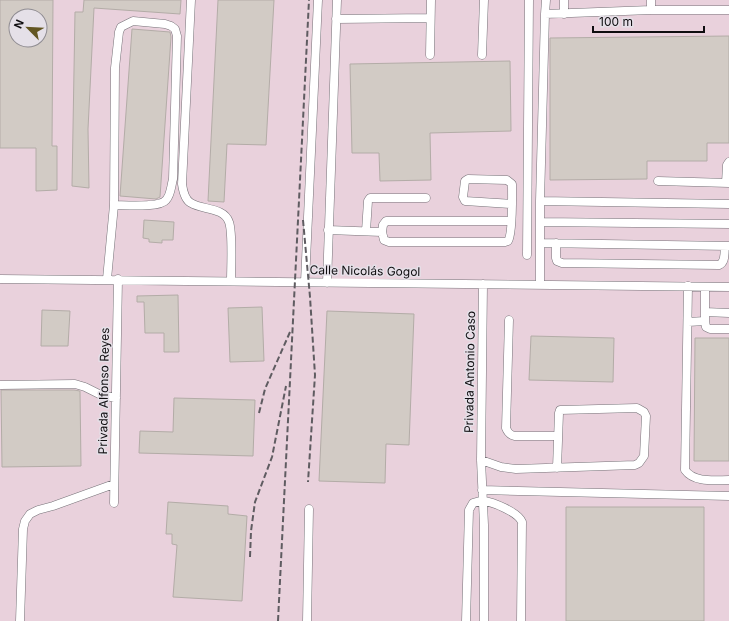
<svg xmlns="http://www.w3.org/2000/svg" width="729" height="621" font-family="Inter,sans-serif">
<style>
.industrial{fill:#e9d1dc;fill-rule:evenodd}
.building{fill:#d2cbc5;stroke:#b3aca7;fill-rule:evenodd}
.lines{fill:none;stroke-linecap:round;stroke-linejoin:round}
.minor-casing{stroke:#767278;stroke-width:9}
.minor{stroke:#fff;stroke-width:8}
.rail{stroke:#5f5c61;stroke-width:2;stroke-dasharray:6 3;stroke-linecap:butt}
.labels{text-anchor:middle;stroke-width:3;stroke-linejoin:round;paint-order:stroke}
.street-label{font-size:12px;fill:#0f0d10;stroke:#e5e0e8}
</style>
<rect width="100%" height="100%" fill="#e5e0e8"/>
<path class="industrial" d="M0,0H729V621H0ZM16,16H40V40H16Z"/>
<path class="building" d="M0,0H53L52,146H57V190L36,191V148H0ZM16,16H40V40H16Z
M84,0H181L180,14L94,8L88,129L89,188L72,186L75,12H83Z
M218,0H274L266,145L227,144L224,202L208,201Z
M132,29L170,32L171,37L160,197L156,199L120,196Z
M729,36V143H707V161H647V179L550,180V38Z
M510,61L511,131L430,133L431,180L380,181L379,153H352L350,64Z
M144,220L174,222L173,240H162V243L149,242V239L143,238Z
M178,295L179,352H164V333H145L144,302H137V296Z
M262,307L264,361L230,362L228,308Z
M42,310L70,311L68,346H41Z
M327,311L414,314L409,445L386,444L385,483L319,481Z
M531,336L614,338L613,382L529,380Z
M695,338H729V461H694Z
M1,390H74L80,391L81,466L2,467Z
M174,398L255,400L253,456L139,453L140,431L173,432Z
M168,502L228,506V514L247,516L242,601L173,597L177,545L172,544V534H166Z
M566,507H704V621H566Z"/>
<g class="lines">
<defs>
<path id="minor" d="M191,0L182,184C183,191 185,200 191,203C202,210 224,207 229,222C233,233 231,268 231,281
M564,0V14
M651,10V0
M545,14L546,0
M336,19L430,18
M430,55L431,0
M482,55L484,0
M658,181L729,183
M726,183L727,165L729,162
M540,201L729,204
M540,222L729,224
M328,230L382,232L384,240L389,242H505L508,241C513,234 512,195 512,184L507,180L468,179L465,181L463,197L465,201L512,204
M366,231L368,201L370,198H426
M382,232L383,225L386,221H511
M540,243L729,246
M556,243V258L557,261L562,263L719,265C726,262 724,253 725,246
M527,255L529,0
M0,279L729,287
M107,279L114,205L115,68L119,32L121,27L133,21L165,24L171,26L175,29L177,36L173,179C171,186 171,195 166,200C160,208 124,205 114,205
M305,282L318,0
M327,283L337,0
M483,284L481,460L484,525V621
M540,284V201L545,14L651,10H729
M688,286L685,470C694,483 715,480 729,480
M705,287V312
M509,320L506,428C508,433 510,435 515,436H558
M705,321V312L729,313
M688,322L705,321L706,327L710,329H729
M0,385L75,384L85,387L101,395L116,398
M481,460L501,467L516,469L635,465L639,463L644,456L646,416L644,412L637,408L560,410L559,413L557,468
M482,490L729,496
M114,503L118,279
M20,621L23,529L25,521L30,514L38,510L53,506L114,484
M307,621L309,509
M466,621L469,510L473,503C476,502 480,501 483,501C493,502 518,512 522,522L521,621"/>
</defs>
<use href="#minor" class="minor-casing"/>
<use href="#minor" class="minor"/>
<path class="rail" d="M303,220L310,297L315,375L308,482
M259,413L265,389L290,332
M250,557L251,531L255,502L272,457L286,386
M278,621L309,0"/>
</g>
<g class="labels">
<g class="street-label">
<text transform="translate(365 271) rotate(1)" y="4">Calle Nicolás Gogol</text>
<text transform="translate(470 372) rotate(-89)" y="4">Privada Antonio Caso</text>
<text transform="translate(104 391) rotate(-89)" y="4">Privada Alfonso Reyes</text>
</g>
</g>
<g transform="translate(28 28) rotate(294)"><circle r="19" fill="#e5e0e8" stroke="#8f8c92"/>
<path d="M0-3L7 15L0 10L-7 15Z" fill="#635622"/>
<text y="-6" font-size="11" font-weight="bold" text-anchor="middle" fill="#0f0d10">N</text>
</g>
<path d="M593 26v6h111v-6" fill="none" stroke="#0f0d10" stroke-width="2"/>
<text x="599" y="26" font-size="12" fill="#0f0d10" stroke="#e5e0e8" stroke-width="3" paint-order="stroke">100 m</text>
</svg>
